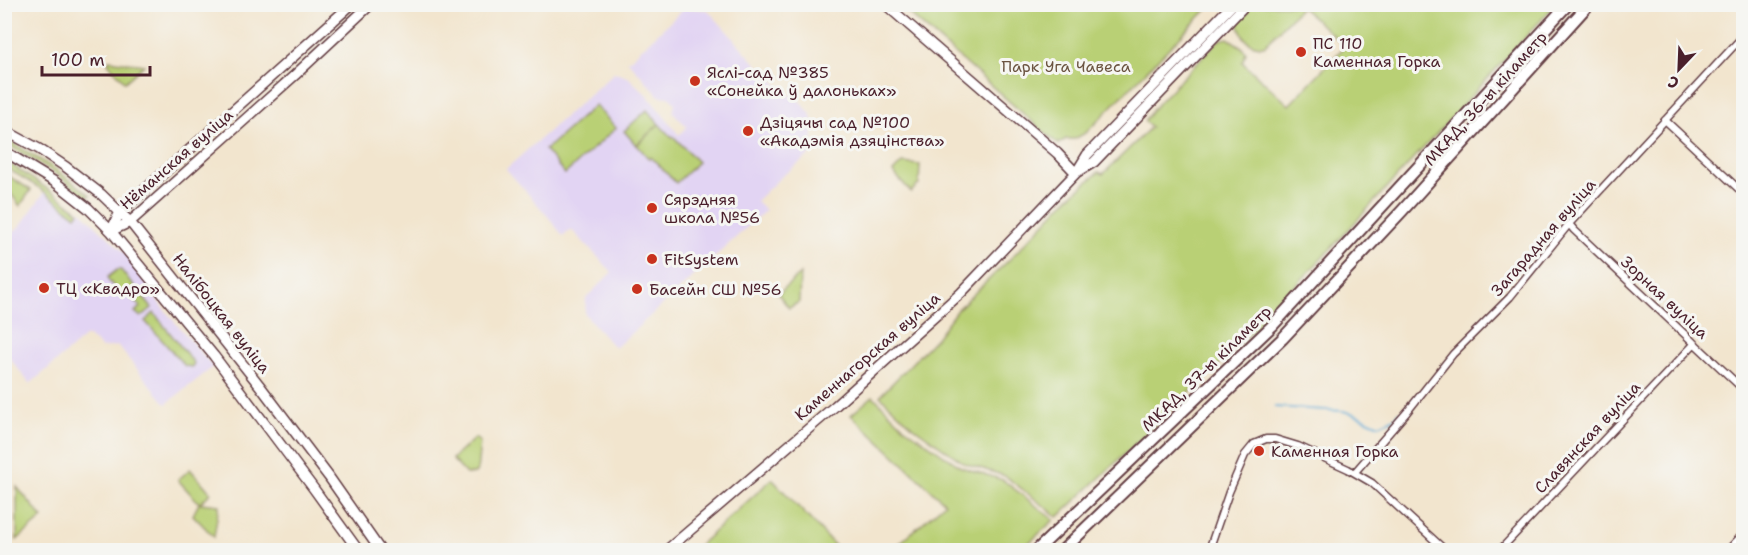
<svg xmlns="http://www.w3.org/2000/svg" width="1748" height="555" font-family="'Shantell Sans',sans-serif">
<style>
.built{fill:#e2d4f3}
.green{fill:#b9d075;stroke:#827850;stroke-width:1.5}
.lines{fill:none;stroke-linecap:round;stroke-linejoin:round}
.stream{stroke:#5aa7d3;stroke-width:2}
.street-casing{stroke:#633d43;stroke-width:9}
.secondary-casing{stroke:#633d43;stroke-width:12}
.highway-casing{stroke:#633d43;stroke-width:14}
.street{stroke:#fff;stroke-width:6}
.secondary{stroke:#fff;stroke-width:9}
.highway{stroke:#fff;stroke-width:10}
.poi-dot{fill:#c8321e;stroke:#f6f6f2;stroke-width:2}
.labels{text-anchor:middle;stroke-width:6;stroke-linejoin:round;paint-order:stroke}
.poi-label{font-size:16px;fill:#4a1f2b;stroke:#f6f6f2;text-anchor:start}
.park-label{font-size:16px;fill:#6b5441;stroke:#f6f6f2}
.street-label{font-size:16px;fill:#4a1f2b;stroke:#f6f6f2}
</style>
<rect width="100%" height="100%" fill="#f6f6f2"/>
<filter id="ink" filterUnits="userSpaceOnUse"><feTurbulence type="fractalNoise" baseFrequency=".0167" numOctaves="2"/><feDisplacementMap in="SourceGraphic" scale="12" xChannelSelector="R" yChannelSelector="G"/><feConvolveMatrix kernelMatrix="1 2 1 2 8 2 1 2 1" color-interpolation-filters="sRGB"/></filter>
<filter id="wash" filterUnits="userSpaceOnUse"><feTurbulence type="fractalNoise" baseFrequency=".008" numOctaves="4" result="noise"/><feDisplacementMap in="SourceGraphic" scale="24" xChannelSelector="R" yChannelSelector="G"/><feGaussianBlur stdDeviation="1.35" result="paint"/><feColorMatrix in="noise" values="0 0 0 0 0 0 0 0 0 0 0 0 0 0 0 0 0 1.4 0 .05"/><feComposite in="paint" operator="in"/></filter>
<g filter="url(#wash)">
<rect width="100%" height="100%" fill="#f2e5ce"/>
<path class="built" d="M685,8L708,10L758,66L789,96L794,95L810,113L813,123L812,153L781,177L756,201L766,210L615,348L585,314L586,298L612,272L571,229L563,236L546,214L506,169L615,72L629,78L647,95L679,135L687,127L673,112L675,103L669,97L659,96L628,61Z
M47,189L83,213L129,257L162,307L213,367L166,404L118,346L102,348L88,336H86L30,384L5,352V241L21,225Z"/>
<path class="green" d="M899,5H1211L1087,132L1075,139H1066L1058,144Z
M1252,5H1555L1326,254L1256,328L1180,402L1058,517L1005,476L964,463L911,425L880,396L936,338L956,311L1011,258L1067,199L1099,172L1103,174L1151,127L1144,121L1159,102L1219,40L1228,38L1242,47L1246,53L1242,62L1289,105L1345,46L1301,7L1264,46C1248,47 1241,36 1238,22Z
M109,60L144,65L125,82L108,63Z
M595,105L616,128L565,174L545,150Z
M647,110L659,124L636,145L624,131Z
M659,124L672,138L674,137L698,162L676,183L651,157L649,159L637,145Z
M5,138L54,168L90,195L88,198L52,171L5,143Z
M4,160L54,193L79,212L76,216L38,187L5,167Z
M902,163L920,165L919,184L911,192L893,172Z
M5,174L31,190L20,206L5,186Z
M117,270H121L152,308L141,317L135,312L140,307L127,291L121,295L108,280V277Z
M800,274L799,302L789,308L778,294Z
M154,313L194,363L192,367L185,366L145,321Z
M873,396L904,427L961,467L1003,480L1054,520L1021,550H892L945,503L851,415Z
M475,438L480,442L477,471L475,474H466L452,459Z
M190,469L211,493L200,503L219,505L214,537L193,515L199,503L178,480Z
M772,479L839,550H694Z
M17,487L43,518L17,540Z"/>
<g class="lines">
<path class="stream" d="M1275,407L1343,411L1354,414L1379,425L1395,418L1399,412"/>
</g>
</g>
<g filter="url(#ink)">
<g class="lines">
<defs>
<path id="street" d="M1665,120L1744,194
M1569,224L1574,230L1744,390
M1355,472L1407,412L1453,354L1510,297L1569,224L1744,35
M1209,550L1229,492L1245,455L1254,444L1266,439H1275L1298,446L1348,469L1372,483L1445,550
M1500,550L1695,343
M1728,550L1744,533"/>
<path id="secondary" d="M885,4L1057,153L1076,173
M4,130L39,149L66,167L101,194L130,222L260,386L329,477L380,550
M4,151L55,182L88,208L111,231L214,356L314,489L358,550
M1079,171L1094,162L1246,4
M111,231L130,222L295,75L371,4
M111,231L120,212L352,4
M667,550L835,406L961,293L1076,173L1087,155L1233,4"/>
<path id="highway" d="M1037,550L1272,326L1568,4
M1063,550L1282,339L1402,211L1589,4"/>
</defs>
<use href="#street" class="street-casing"/>
<use href="#secondary" class="secondary-casing"/>
<use href="#highway" class="highway-casing"/>
<use href="#street" class="street"/>
<use href="#secondary" class="secondary"/>
<use href="#highway" class="highway"/>
</g>
</g>
<g class="poi-dot">
<circle cx="1301" cy="52" r="6"/>
<circle cx="695" cy="81" r="6"/>
<circle cx="748" cy="131" r="6"/>
<circle cx="652" cy="208" r="6"/>
<circle cx="652" cy="259" r="6"/>
<circle cx="44" cy="288" r="6"/>
<circle cx="637" cy="289" r="6"/>
<circle cx="1259" cy="451" r="6"/>
</g>
<g class="labels">
<g class="poi-label">
<text x="1313" y="49">ПС 110<tspan x="1313" dy="18">Каменная Горка</tspan></text>
<text x="707" y="78">Яслі-сад №385<tspan x="707" dy="18">«Сонейка ў далоньках»</tspan></text>
<text x="760" y="128">Дзіцячы сад №100<tspan x="760" dy="18">«Акадэмія дзяцінства»</tspan></text>
<text x="664" y="205">Сярэдняя<tspan x="664" dy="18">школа №56</tspan></text>
<text x="664" y="265">FitSystem</text>
<text x="56" y="294">ТЦ «Квадро»</text>
<text x="649" y="295">Басейн СШ №56</text>
<text x="1271" y="457">Каменная Горка</text>
</g>
<g class="park-label">
<text x="1066" y="72">Парк Уга Чавеса</text>
</g>
<g class="street-label">
<text transform="translate(1485 98) rotate(-48)" y="6">МКАД, 36-ы кіламетр</text>
<text transform="translate(176 159) rotate(-41)" y="6">Нёманская вуліца</text>
<text transform="translate(1543 237) rotate(-49)" y="6">Загарадная вуліца</text>
<text transform="translate(1665 297) rotate(43)" y="6">Зорная вуліца</text>
<text transform="translate(222 313) rotate(52)" y="6">Налібоцкая вуліца</text>
<text transform="translate(867 356) rotate(-41)" y="6">Каменнагорская вуліца</text>
<text transform="translate(1206 368) rotate(-44)" y="6">МКАД, 37-ы кіламетр</text>
<text transform="translate(1587 437) rotate(-47)" y="6">Славянская вуліца</text>
</g>
</g>
<rect width="1748" height="555" fill="none" stroke="#f6f6f2" stroke-width="24"/>
<g transform="translate(1679 69) rotate(203)" stroke="#f6f6f2" stroke-width="4.5" paint-order="stroke">
<path d="M0-4.5L10 22L0 15L-10 22Z" fill="#4a1f2b"/>
<text y="-9" font-size="16" font-weight="bold" text-anchor="middle" fill="#4a1f2b">С</text>
</g>
<path d="M42 66v9h108v-9" fill="none" stroke="#4a1f2b" stroke-width="3"/>
<text x="51" y="66" font-size="18" fill="#4a1f2b" stroke="#f6f6f2" stroke-width="4.5" paint-order="stroke">100 m</text>
</svg>
